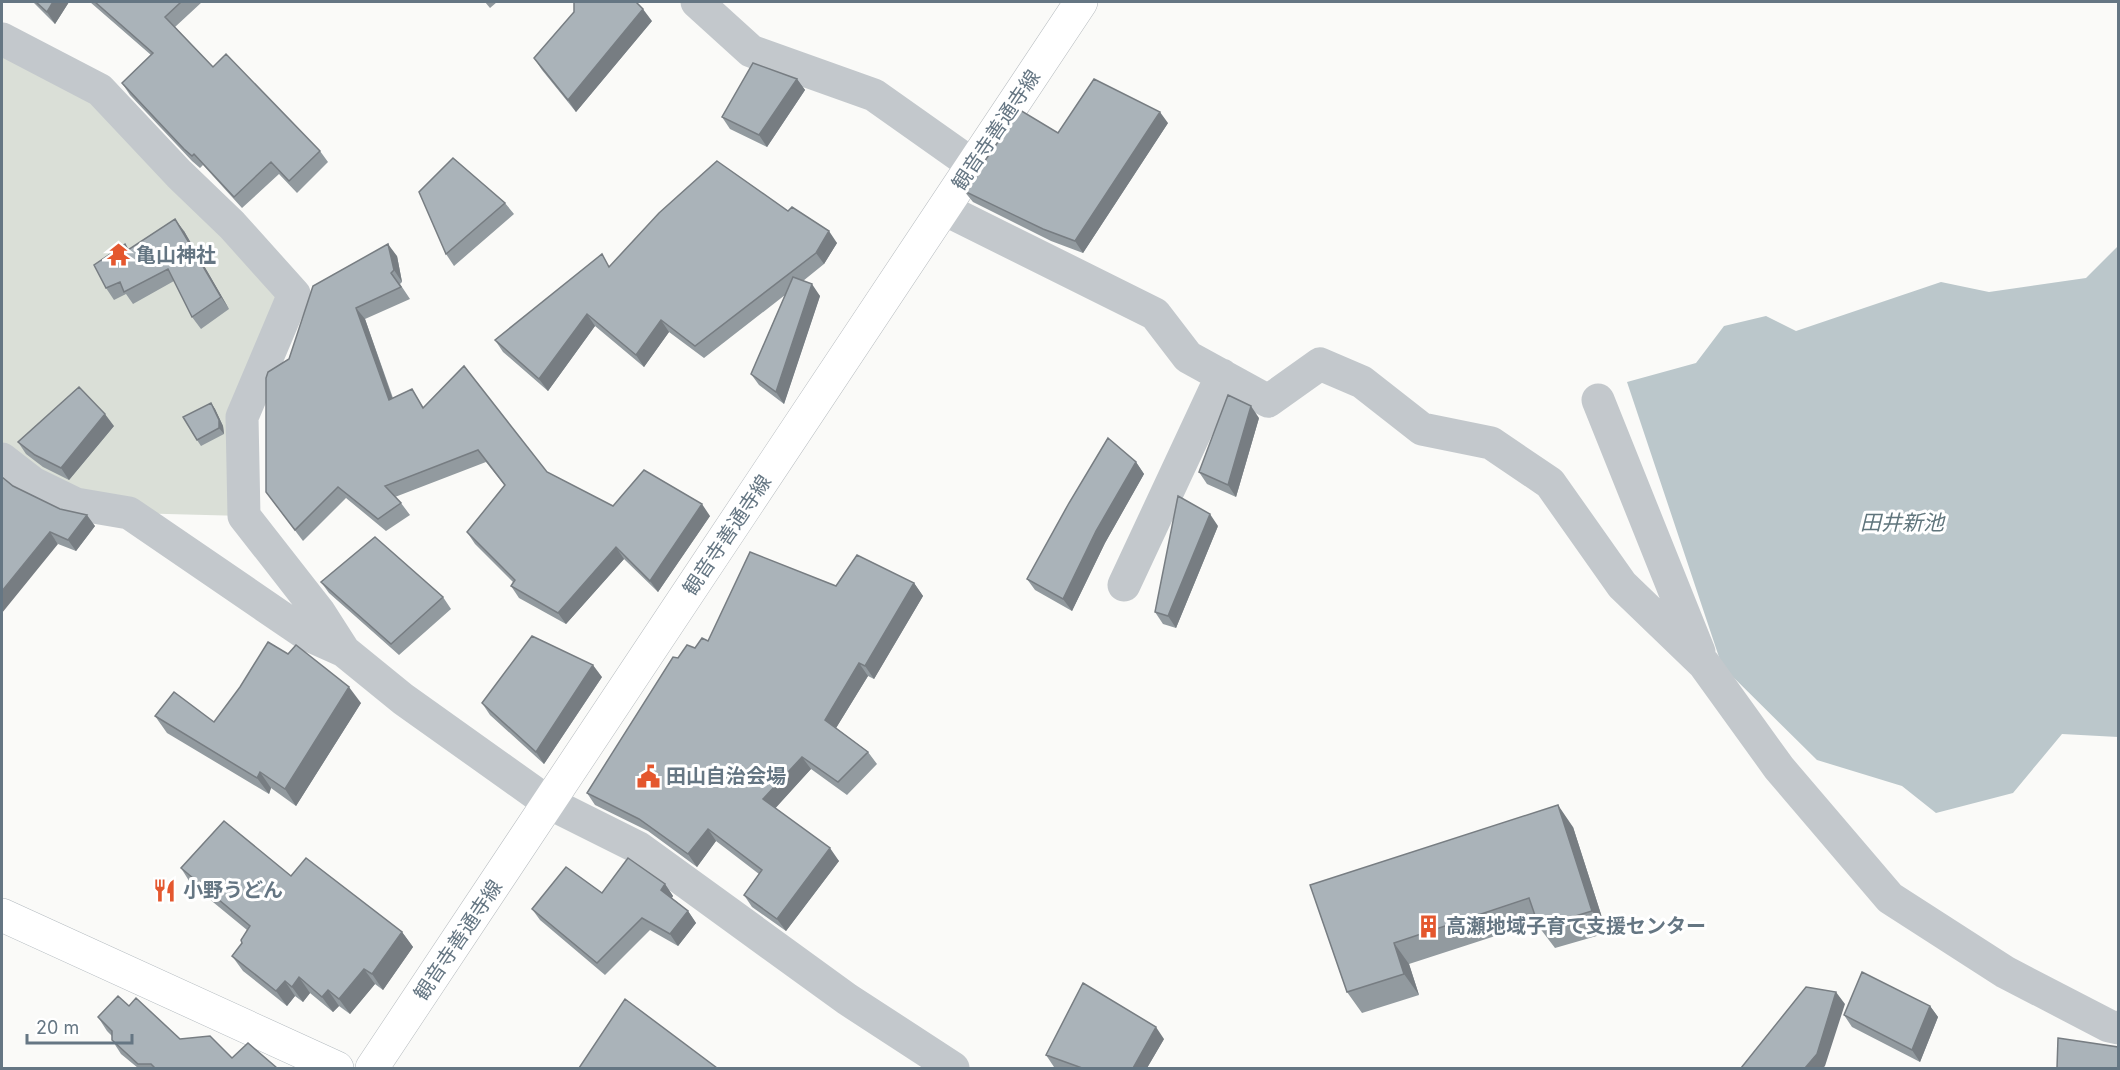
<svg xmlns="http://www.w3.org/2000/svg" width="2120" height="1070" font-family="Inter,'Noto Sans JP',sans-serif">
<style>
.green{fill:#dadfd7}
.water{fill:#bbc7cb}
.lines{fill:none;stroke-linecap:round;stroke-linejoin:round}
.secondary-casing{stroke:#b3babf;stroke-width:34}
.primary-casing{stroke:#b5babe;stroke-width:34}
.street{stroke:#c3c8cc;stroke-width:33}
.secondary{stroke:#fff;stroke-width:33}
.primary{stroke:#fff;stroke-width:33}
.wall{fill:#929a9f}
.shaded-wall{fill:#777d82}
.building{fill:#aab3b9;stroke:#777d82;stroke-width:1.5}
.labels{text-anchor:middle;stroke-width:6;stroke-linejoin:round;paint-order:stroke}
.street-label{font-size:20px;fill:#657683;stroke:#fff}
.poi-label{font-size:20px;font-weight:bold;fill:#657683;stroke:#fff;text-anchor:start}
.water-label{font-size:21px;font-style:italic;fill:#60757c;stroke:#fff}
</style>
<rect width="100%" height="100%" fill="#fafaf8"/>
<path class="green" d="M2,39L100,90L294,294L243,417L244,516L129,513L2,459Z"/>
<path class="water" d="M2118,246V737L2062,734L2013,793L1936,813L1902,786L1817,760L1722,666L1627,382L1696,363L1724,326L1766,316L1796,331L1941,282L1989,292L2086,278Z"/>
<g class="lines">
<defs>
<path id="secondary" d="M2,915L337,1068"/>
<path id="primary" d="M372,1068L1081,2"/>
</defs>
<use href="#secondary" class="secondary-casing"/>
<use href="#primary" class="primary-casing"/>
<path class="street" d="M697,2L751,51L874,95L973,165
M2,39L100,90L179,174L232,225L294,294L242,417L244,516L319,612L344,651L403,699L549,803L639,848L847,999L953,1068
M944,209L1155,314L1188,357L1268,401L1320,364L1362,382L1422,429L1491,443L1550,483L1622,585L1704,664L1779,768L1890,898L2005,972L2109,1026L2118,1028
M1598,400L1699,652
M2,459L33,483L76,504L129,513L306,634L344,651
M1124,585L1222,375"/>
<use href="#secondary" class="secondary"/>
<use href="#primary" class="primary"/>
</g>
<path class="wall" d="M33,2H69L55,24Z
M90,2H202L175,27L213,67L320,151L328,162L297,193L279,174L242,208L203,165L200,168L192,161L130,95L122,83L151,55Z
M485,2H497L490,8Z
M652,21L576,112L542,70L534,58Z
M797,79L805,90L767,147L730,129L722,117Z
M1168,123L1083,253L1051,241L973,202L964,191L1058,133Z
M505,203L514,214L454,266L446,254Z
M788,211L837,243L824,264L803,281L820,296L784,404L759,385L751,374L785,295L704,358L669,332L644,367L595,326L548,391L503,352L495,340L610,266Z
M184,231L229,309L201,329L192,317L174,281L133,304L126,294L114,300L106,288L125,244L128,249Z
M397,256L402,282L400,284L410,299L365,319L393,398L412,389L423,407L547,472L613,506L710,516L658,592L624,559L566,624L519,598L511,586L513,582L475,544L467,532L505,486L486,462L395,497L401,503L410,515L386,531L346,498L303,541L266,492L289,359Z
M211,403L215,409L223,426L224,434L201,446L197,440Z
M1259,418L1236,497L1207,484L1199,472Z
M114,426L69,480L43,467L26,454L18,442Z
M1136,462L1144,474L1105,543L1072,611L1035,590L1027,579Z
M13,486L95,526L76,551L58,544Z
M1218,526L1176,628L1163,624L1155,612Z
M321,582L443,597L451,609L399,655L329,593Z
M914,583L923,596L874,679L868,676L836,728L868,752L877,764L847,795L811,769L775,808L839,861L786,931L752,907L744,895L759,874L716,841L697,867L648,831L595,805L587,793L678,658L708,641L836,586Z
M602,677L544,764L490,715L482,703Z
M361,703L296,806L271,788L269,794L167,733L155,716L214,722Z
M1573,827L1607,933L1555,948L1539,927L1538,922L1409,964L1419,995L1362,1013L1347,992L1310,885Z
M181,868L291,876L402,932L413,947L383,990L375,984L350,1014L339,1006L333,1012L310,993L303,1002L295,996L287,1006L243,971L232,956L242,943L247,930L191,884Z
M665,884L673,896L672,898L688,911L696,923L678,946L650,930L605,975L540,920L532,909L602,893Z
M129,1006L180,1039L232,1058L277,1068H138L121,1054L112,1040V1036L107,1031L98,1017Z
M1930,1006L1938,1017L1920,1062L1852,1027L1844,1015Z
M1164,1039L1147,1068H1058L1054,1067L1046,1055Z"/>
<path class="shaded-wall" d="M53,2H69L55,24L47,12Z
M643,9L652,21L576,112L568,100Z
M797,79L805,90L767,147L759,135Z
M1160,112L1168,123L1083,253L1075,241Z
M175,219L184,231L229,309L221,297Z
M829,231L837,243L824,264L816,253Z
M388,244L397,256L402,282L394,270Z
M812,284L820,296L784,404L776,392Z
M356,308L365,319L397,412L389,400Z
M587,314L595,326L548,391L539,379Z
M661,320L669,332L644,367L636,355Z
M211,403L215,409L223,426L224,434L219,428Z
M1251,406L1259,418L1236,497L1228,485Z
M105,414L114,426L69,480L61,468Z
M1136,462L1144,474L1105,543L1072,611L1063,599L1096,531Z
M702,504L710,516L658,592L650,581Z
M1210,514L1218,526L1176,628L1168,616Z
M87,515L95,526L76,551L68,540Z
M50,532L58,544L2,613V591Z
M616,547L624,559L566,624L558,613Z
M914,583L923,596L874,679L865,666Z
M859,663L868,676L833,733L825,720Z
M593,665L602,677L544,764L536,752Z
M349,687L361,703L296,806L285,789Z
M802,757L811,769L772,812L763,799Z
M260,772L271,788L269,794L257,778Z
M1558,805L1573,827L1607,933L1592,911Z
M708,829L716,841L697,867L688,854Z
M830,848L839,861L786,931L777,919Z
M665,884L673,896L669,901L661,890Z
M688,911L696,923L678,946L670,934Z
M402,932L413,947L383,990L372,974Z
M1394,943L1409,964L1419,995L1404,974Z
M364,969L375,984L350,1014L339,999Z
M299,977L310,993L303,1002L292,987Z
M285,981L295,996L287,1006L276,991Z
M328,990L339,1006L333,1012L322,997Z
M1836,992L1845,1004L1825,1066L1823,1068H1805Z
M1930,1006L1938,1017L1920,1062L1912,1050Z
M1156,1027L1164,1039L1147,1068H1133Z"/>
<path class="building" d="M36,2H53L47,12Z
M95,2H181L165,17L213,67L226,54L320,151L289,181L271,162L234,197L194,154L192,156L184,149L122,83L153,53Z
M574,2H636L643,9L568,100L534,58L574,12Z
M753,63L797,79L759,135L722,117Z
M1094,79L1160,112L1075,241L1043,229L964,191L1020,110L1058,133Z
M453,158L505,203L446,254L419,192Z
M717,161L788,211L792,207L829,231L816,253L695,346L661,320L636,355L587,314L539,379L495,340L602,254L609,267L659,213Z
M175,219L221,297L192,317L168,269L124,292L120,282L106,288L94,265L125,244L128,250Z
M388,244L394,270L391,273L401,287L356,308L389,400L412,389L423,408L464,366L547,472L613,506L644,470L702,504L650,581L616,547L558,613L511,586L515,580L467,532L505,485L478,450L385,486L401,503L378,519L338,487L295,530L266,492V378L268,372L289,359L313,286Z
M793,277L812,284L776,392L751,374Z
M79,387L105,414L61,468L35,455L18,442Z
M1228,395L1251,406L1228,485L1199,472Z
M211,403L219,420V428L197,440L183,417Z
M1108,438L1136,462L1096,531L1063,599L1027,579L1069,503Z
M2,477L13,486L60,509L87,515L68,540L50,532L2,591Z
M1178,496L1210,514L1168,616L1155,612Z
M375,537L443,597L391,644L321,582Z
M750,552L836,586L857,555L914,583L865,666L859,663L825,720L868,752L838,782L802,757L763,799L830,848L777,919L744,895L762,870L708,829L688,854L639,819L587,793L673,657L678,658L687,645L695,648L702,638L708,641Z
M532,636L593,665L536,752L482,703Z
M268,642L288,654L296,645L349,687L285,789L260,772L257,778L155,716L174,692L214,722L240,687Z
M1558,805L1592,911L1539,927L1529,898L1394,943L1404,974L1347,992L1310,885Z
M224,821L291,876L306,858L402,932L372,974L364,969L339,999L328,990L322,997L299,977L292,987L285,981L276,991L232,956L242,943L241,940L250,926L181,868Z
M628,858L665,884L661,890L688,911L670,934L642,918L597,963L532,909L566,867L602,893Z
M1862,972L1930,1006L1912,1050L1844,1015Z
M1083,983L1156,1027L1133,1068H1082L1046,1055Z
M1806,987L1836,992L1817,1054L1805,1068H1741Z
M118,996L129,1006L136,998L180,1039L210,1036L232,1058L248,1043L277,1068H155L151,1064H138L112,1040V1031L98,1017Z
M625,999L717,1068H579Z
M2058,1038L2118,1047V1068H2057Z"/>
<defs>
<symbol id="temple-bare" viewBox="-9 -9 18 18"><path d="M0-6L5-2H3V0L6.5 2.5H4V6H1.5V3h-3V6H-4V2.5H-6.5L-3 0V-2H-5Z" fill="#e4572e" stroke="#fff" stroke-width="2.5" paint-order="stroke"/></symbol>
<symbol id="civic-bare" viewBox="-9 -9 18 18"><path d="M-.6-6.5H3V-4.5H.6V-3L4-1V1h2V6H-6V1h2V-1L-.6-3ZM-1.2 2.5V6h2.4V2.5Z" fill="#e4572e" stroke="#fff" stroke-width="2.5" paint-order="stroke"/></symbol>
<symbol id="restaurant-bare" viewBox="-9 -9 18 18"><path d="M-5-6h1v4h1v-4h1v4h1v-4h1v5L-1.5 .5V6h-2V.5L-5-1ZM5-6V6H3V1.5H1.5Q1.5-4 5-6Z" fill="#e4572e" stroke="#fff" stroke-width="2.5" paint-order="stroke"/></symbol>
<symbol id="building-bare" viewBox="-9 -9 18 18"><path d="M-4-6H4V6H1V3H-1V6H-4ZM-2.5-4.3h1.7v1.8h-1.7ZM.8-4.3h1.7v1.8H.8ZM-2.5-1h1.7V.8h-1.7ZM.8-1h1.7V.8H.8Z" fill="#e4572e" stroke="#fff" stroke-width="2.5" paint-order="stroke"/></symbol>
</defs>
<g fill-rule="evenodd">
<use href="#temple-bare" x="102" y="238" width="33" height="33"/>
<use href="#civic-bare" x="632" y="760" width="33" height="33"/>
<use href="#restaurant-bare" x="148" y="874" width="33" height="33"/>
<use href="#building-bare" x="1412" y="910" width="33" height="33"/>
</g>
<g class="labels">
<g class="street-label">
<text transform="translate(996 130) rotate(-56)" y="7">観音寺善通寺線</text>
<text transform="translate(727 535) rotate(-56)" y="7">観音寺善通寺線</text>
<text transform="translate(458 940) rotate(-56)" y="7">観音寺善通寺線</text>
</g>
<g class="poi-label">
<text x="136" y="262">亀山神社</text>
<text x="666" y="783">田山自治会場</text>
<text x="183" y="897">小野うどん</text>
<text x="1446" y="933">高瀬地域子育て支援センター</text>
</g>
<g class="water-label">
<text x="1902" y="530">田井新池</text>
</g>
</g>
<rect width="2120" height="1070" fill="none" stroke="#657683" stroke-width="6"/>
<path d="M27 1034v9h105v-9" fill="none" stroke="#657683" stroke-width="3"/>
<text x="36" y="1034" font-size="18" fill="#657683" stroke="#ffffff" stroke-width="4.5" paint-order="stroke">20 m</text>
</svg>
